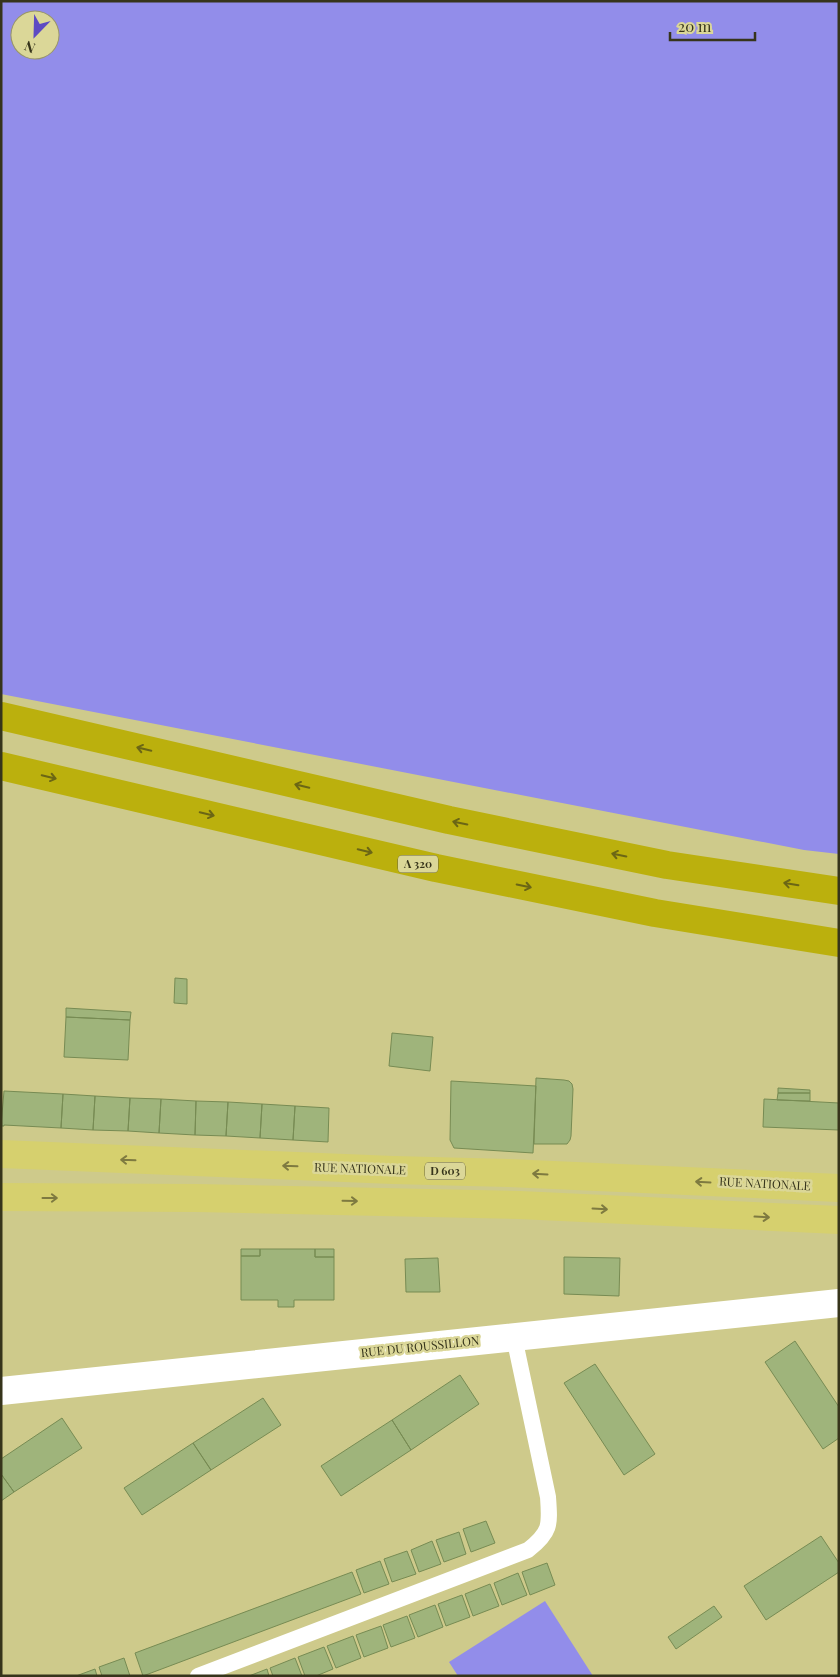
<svg xmlns="http://www.w3.org/2000/svg" width="840" height="1677" font-family="'Playfair Display',serif">
<style>
.green{fill:#928dea;fill-rule:evenodd}
.building{fill:#9fb47b;stroke:#778b53}
.lines{fill:none;stroke-linecap:round;stroke-linejoin:round}
.lane{stroke:#fff;stroke-width:16}
.street{stroke:#fff;stroke-width:28}
.primary{stroke:#d6d06e;stroke-width:28}
.highway{stroke:#bbb00d;stroke-width:28}
.oneway{stroke:#6b6615}
.oneway2{stroke:#7e7a40}
.labels{text-anchor:middle;stroke-width:5;stroke-linejoin:round;paint-order:stroke}
.shield{fill:#dbd798;stroke:#686540;stroke-width:1}
.shield-label{font-size:11px;font-weight:bold;fill:#36341b}
.street-label{font-size:12px;fill:#36341b;stroke:#dbd798}
</style>
<rect width="100%" height="100%" fill="#ceca8b"/>
<path class="green" d="M1,1H839V854L804,850L1,694ZM20,20H50V50H20Z
M545,1601L593,1676H458L449,1662Z"/>
<path class="building" d="M175,978L187,979V1004L174,1003Z
M66,1008L131,1012L130,1020L66,1017Z
M66,1017L130,1020L128,1060L64,1057Z
M392,1033L433,1037L430,1071L389,1066Z
M536,1078L564,1080L569,1081L572,1084L573,1089L571,1136L570,1140L567,1144H534Z
M451,1081L536,1086L533,1153L454,1148L450,1140Z
M778,1088L810,1090V1093H778Z
M4,1091L63,1094L61,1128L4,1125V1126H1Z
M778,1093H810V1101L777,1100Z
M63,1094L95,1096L93,1130L61,1128Z
M95,1096L130,1098L128,1131L93,1130Z
M130,1098L161,1099L159,1133L128,1131Z
M161,1099L196,1101L195,1135L159,1133Z
M764,1099L839,1103V1130L763,1127Z
M196,1101L228,1102L226,1136L195,1135Z
M228,1102L262,1104L260,1138L226,1136Z
M262,1104L295,1106L293,1140L260,1138Z
M295,1106L329,1108L328,1142L293,1140Z
M241,1249H260V1256H241Z
M260,1249H315V1257H334V1300H294V1307H278V1300H241V1256H260Z
M315,1249H334V1257H315Z
M564,1257L620,1258L619,1296L564,1294Z
M438,1258L440,1292H406L405,1259Z
M795,1341L839,1407V1438L823,1449L765,1362Z
M595,1364L655,1454L624,1475L564,1383Z
M460,1375L479,1404L411,1450L392,1420Z
M263,1398L281,1425L211,1470L193,1443Z
M62,1418L82,1448L14,1492L1,1474V1459Z
M392,1420L411,1450L341,1496L321,1466Z
M193,1443L211,1470L142,1515L124,1488Z
M1,1474L14,1492L1,1501Z
M486,1521L495,1543L471,1552L463,1529Z
M459,1532L466,1554L444,1562L436,1540Z
M821,1536L839,1563V1572L766,1620L744,1586Z
M432,1541L441,1564L419,1572L411,1550Z
M407,1551L416,1574L392,1582L384,1559Z
M380,1561L389,1584L364,1593L356,1570Z
M547,1563L555,1585L530,1595L522,1572Z
M352,1572L361,1594L143,1676L135,1653Z
M518,1573L527,1595L502,1605L494,1583Z
M490,1584L499,1606L473,1616L465,1594Z
M462,1595L470,1617L446,1626L438,1604Z
M435,1605L443,1627L418,1637L409,1615Z
M714,1606L722,1617L676,1649L668,1637Z
M407,1616L415,1638L391,1647L383,1625Z
M381,1626L388,1648L364,1657L356,1635Z
M353,1636L361,1658L336,1668L327,1646Z
M324,1647L333,1669L316,1676H305L298,1657Z
M124,1658L130,1676H102L99,1667Z
M295,1658L302,1676H273L270,1668Z
M95,1669L97,1676H76Z
M267,1669L269,1676H249Z"/>
<g class="lines">
<path class="lane" d="M198,1676L528,1550C551,1532 550,1525 548,1497L514,1337"/>
<path class="street" d="M1,1391L839,1303"/>
<path class="primary" d="M1,1154L393,1170L509,1173L839,1188
M1,1197L196,1198L519,1205L839,1220"/>
<path class="highway" d="M1,716L449,820L667,865L839,891
M1,766L436,868L655,913L839,943"/>
</g>
<defs><path id="oneway-shaft" d="M-6 0H5M1.5-3L5.5 0L1.5 3" fill="none" stroke-width="1.6" stroke-linecap="round" stroke-linejoin="round" transform="scale(1.25)"/></defs>
<g class="oneway">
<use href="#oneway-shaft" transform="translate(144 749) rotate(-167)"/>
<use href="#oneway-shaft" transform="translate(49 777) rotate(13)"/>
<use href="#oneway-shaft" transform="translate(302 786) rotate(-167)"/>
<use href="#oneway-shaft" transform="translate(207 814) rotate(13)"/>
<use href="#oneway-shaft" transform="translate(460 823) rotate(-168)"/>
<use href="#oneway-shaft" transform="translate(365 851) rotate(13)"/>
<use href="#oneway-shaft" transform="translate(619 855) rotate(-168)"/>
<use href="#oneway-shaft" transform="translate(791 884) rotate(-171)"/>
<use href="#oneway-shaft" transform="translate(524 886) rotate(12)"/>
</g>
<g class="oneway2">
<use href="#oneway-shaft" transform="translate(128 1160) rotate(-178)"/>
<use href="#oneway-shaft" transform="translate(290 1166) rotate(-178)"/>
<use href="#oneway-shaft" transform="translate(540 1174) rotate(-177)"/>
<use href="#oneway-shaft" transform="translate(703 1182) rotate(-177)"/>
<use href="#oneway-shaft" transform="translate(50 1198)"/>
<use href="#oneway-shaft" transform="translate(350 1201) rotate(1)"/>
<use href="#oneway-shaft" transform="translate(600 1209) rotate(3)"/>
<use href="#oneway-shaft" transform="translate(762 1217) rotate(3)"/>
</g>
<g class="labels">
<g class="shield">
<rect x="398" y="855.5" width="40" height="17" rx="4"/>
<rect x="425" y="1162.5" width="40" height="17" rx="4"/>
</g>
<g class="shield-label">
<text x="418" y="868">A 320</text>
<text x="445" y="1175">D 603</text>
</g>
<g class="street-label">
<text transform="translate(360 1169) rotate(2)" y="4">RUE NATIONALE</text>
<text transform="translate(765 1184) rotate(3)" y="4">RUE NATIONALE</text>
<text transform="translate(420 1347) rotate(-6)" y="4">RUE DU ROUSSILLON</text>
</g>
</g>
<rect width="840" height="1677" fill="none" stroke="#36341b" stroke-width="5"/>
<g transform="translate(35 35) rotate(203)"><circle r="24" fill="#dbd798" stroke="#999666"/>
<path d="M0-4L9 19L0 12L-9 19Z" fill="#5d4ac3"/>
<text y="-8" font-size="14" font-weight="bold" text-anchor="middle" fill="#36341b">N</text>
</g>
<path d="M670 32v8h85v-8" fill="none" stroke="#36341b" stroke-width="2.5"/>
<text x="678" y="32" font-size="15" fill="#36341b" stroke="#dbd798" stroke-width="4" paint-order="stroke">20 m</text>
</svg>
